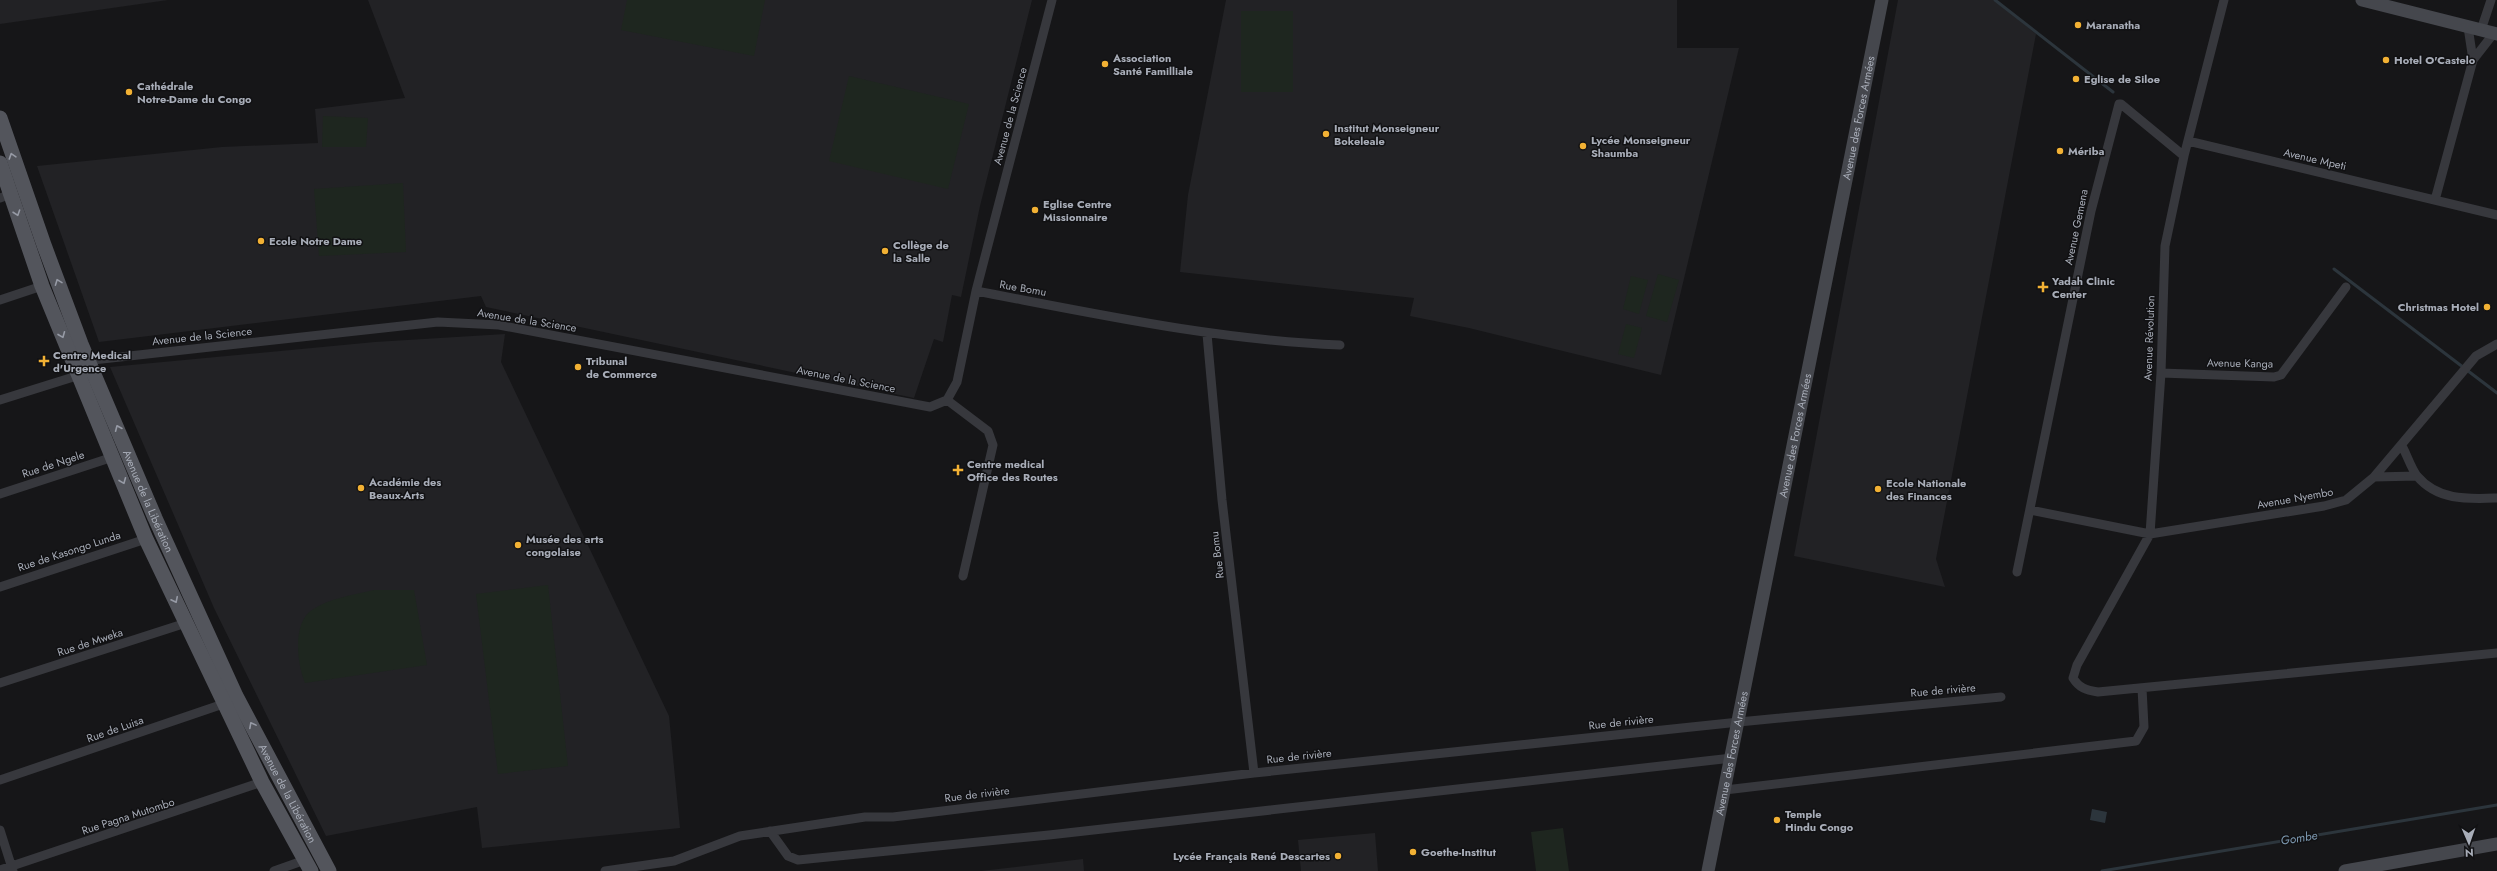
<svg xmlns="http://www.w3.org/2000/svg" width="2497" height="871" font-family="Jost,sans-serif">
<style>
.built{fill:#222225}
.green{fill:#1e261f}
.water{fill:#2c353c}
.lines{fill:none;stroke-linecap:round;stroke-linejoin:round}
.stream{stroke:#2c353c;stroke-width:3}
.street{stroke:#37383d;stroke-width:9}
.secondary{stroke:#45474d;stroke-width:13}
.primary{stroke:#53555c;stroke-width:15}
.oneway{stroke:#979ba6}
.poi-dot{fill:#f2b134;stroke:#111113;stroke-width:1.5}
.labels{text-anchor:middle;stroke-width:3;stroke-linejoin:round;paint-order:stroke}
.poi-label{font-size:11px;font-weight:bold;fill:#a8adb8;stroke:#111113;text-anchor:start}
.street-label{font-size:11px;fill:#a8adb8;stroke:#111113}
.water-label{font-size:12px;font-style:italic;fill:#7f9bb3;stroke:#111113}
</style>
<rect width="100%" height="100%" fill="#161618"/>
<path class="built" d="M0,0H168L0,24Z
M368,0H1032L980,206L961,297L952,295L943,342L934,339L914,398L486,307L481,296L99,342L37,166L222,147L318,143L315,109L405,98Z
M1226,0H1677V48H1739L1661,375L1469,328L1410,316L1414,298L1180,272L1188,195Z
M1898,0H1995L2036,34L1936,559L1945,587L1794,556Z
M505,334L501,362L669,716L680,828L482,848L477,807L326,836L214,608L110,367L375,342Z
M1375,833L1378,871H1301L1298,840Z
M1083,859L1084,871H981Z"/>
<path class="green" d="M627,0H765L754,56L621,30Z
M1241,11H1293V92H1241Z
M849,76L969,104L948,189L829,161Z
M323,116L368,118L366,147H322Z
M403,183L406,252L319,256L314,189Z
M1658,274L1679,280L1667,322L1646,316Z
M1631,276L1648,280L1639,314L1623,309Z
M1626,324L1642,328L1634,358L1618,354Z
M548,585L568,766L498,774L476,594Z
M374,590H414L427,665L305,683C297,664 292,623 312,610C329,598 354,595 374,590Z
M1563,828L1569,871H1536L1531,832Z"/>
<path class="water" d="M2092,809L2107,812L2105,823L2090,820Z"/>
<g class="lines">
<path class="stream" d="M1995,0L2113,92
M2334,269L2497,393
M2102,871L2497,805"/>
<path class="street" d="M2224,0L2184,156L2165,246L2161,373L2150,534L2077,665L2073,678C2079,688 2086,690 2098,692L2497,653
M2468,27L2473,60
M2481,30L2491,0
M2188,141L2497,215
M0,198L11,194
M2435,200L2473,60L2494,33
M976,291C1097,314 1217,340 1340,345
M0,300L42,286
M1207,334L1222,500L1254,773
M84,361L438,322L499,325L930,407L947,400L957,382L976,291L1052,0
M2161,373L2274,377L2281,375L2346,287
M0,400L83,374
M947,400L988,431L993,445L963,576
M2402,446C2407,455 2411,468 2417,476C2438,501 2468,499 2497,498
M2374,477L2417,476
M0,494L113,457
M2030,510L2150,534L2324,506L2346,500L2374,477L2476,356L2497,344
M2017,572L2091,211L2119,104H2121L2184,156
M0,587L146,539
M0,683L186,623
M0,780L229,702
M1725,790L2136,741L2144,727L2142,688
M0,830L13,871
M770,831L788,856L798,860L1049,835L1732,758
M0,870L262,782
M274,871L305,860
M605,871L674,861L740,836L865,817H893L1254,773L1739,722L2001,697"/>
<g class="secondary">
<path d="M2362,0L2497,34"/>
<path id="s1" d="M1708,871L1882,0"/>
<path d="M2345,871L2497,844"/>
</g>
<g class="primary">
<path id="s2" d="M0,118L44,245L81,344L155,518L236,696L329,871"/>
<path d="M0,163L42,286L146,539L262,782L311,871"/>
</g>
</g>
<defs><path id="oneway-chevron" d="M-2-3.5L2.5 0L-2 3.5" fill="none" stroke-width="1.6" stroke-linecap="round" stroke-linejoin="round"/></defs>
<g class="oneway">
<use href="#oneway-chevron" transform="translate(12 156) rotate(-108)"/>
<use href="#oneway-chevron" transform="translate(17 213) rotate(71)"/>
<use href="#oneway-chevron" transform="translate(58 282) rotate(-111)"/>
<use href="#oneway-chevron" transform="translate(62 335) rotate(68)"/>
<use href="#oneway-chevron" transform="translate(118 428) rotate(-113)"/>
<use href="#oneway-chevron" transform="translate(123 481) rotate(68)"/>
<use href="#oneway-chevron" transform="translate(175 600) rotate(64)"/>
<use href="#oneway-chevron" transform="translate(252 725) rotate(-118)"/>
</g>
<g class="poi-dot">
<circle cx="2078" cy="25" r="4"/>
<circle cx="2386" cy="60" r="4"/>
<circle cx="1105" cy="64" r="4"/>
<circle cx="2076" cy="79" r="4"/>
<circle cx="129" cy="92" r="4"/>
<circle cx="1326" cy="134" r="4"/>
<circle cx="1583" cy="146" r="4"/>
<circle cx="2060" cy="151" r="4"/>
<circle cx="1035" cy="210" r="4"/>
<circle cx="261" cy="241" r="4"/>
<circle cx="885" cy="251" r="4"/>
<path d="M2041 281h4v4h4v4h-4v4h-4v-4h-4v-4h4z"/>
<circle cx="2487" cy="307" r="4"/>
<path d="M42 355h4v4h4v4h-4v4h-4v-4h-4v-4h4z"/>
<circle cx="578" cy="367" r="4"/>
<path d="M956 464h4v4h4v4h-4v4h-4v-4h-4v-4h4z"/>
<circle cx="361" cy="488" r="4"/>
<circle cx="1878" cy="489" r="4"/>
<circle cx="518" cy="545" r="4"/>
<circle cx="1777" cy="820" r="4"/>
<circle cx="1413" cy="852" r="4"/>
<circle cx="1338" cy="856" r="4"/>
</g>
<g class="labels">
<g class="poi-label">
<text x="2086" y="29">Maranatha</text>
<text x="1113" y="62">Association<tspan x="1113" dy="13">Santé Familliale</tspan></text>
<text x="2394" y="64">Hotel O'Castelo</text>
<text x="2084" y="83">Eglise de Siloe</text>
<text x="137" y="90">Cathédrale<tspan x="137" dy="13">Notre-Dame du Congo</tspan></text>
<text x="1334" y="132">Institut Monseigneur<tspan x="1334" dy="13">Bokeleale</tspan></text>
<text x="1591" y="144">Lycée Monseigneur<tspan x="1591" dy="13">Shaumba</tspan></text>
<text x="2068" y="155">Mériba</text>
<text x="1043" y="208">Eglise Centre<tspan x="1043" dy="13">Missionnaire</tspan></text>
<text x="269" y="245">Ecole Notre Dame</text>
<text x="893" y="249">Collège de<tspan x="893" dy="13">la Salle</tspan></text>
<text x="2052" y="285">Yadah Clinic<tspan x="2052" dy="13">Center</tspan></text>
<text x="2479" y="311" text-anchor="end">Christmas Hotel</text>
<text x="53" y="359">Centre Medical<tspan x="53" dy="13">d'Urgence</tspan></text>
<text x="586" y="365">Tribunal<tspan x="586" dy="13">de Commerce</tspan></text>
<text x="967" y="468">Centre medical<tspan x="967" dy="13">Office des Routes</tspan></text>
<text x="369" y="486">Académie des<tspan x="369" dy="13">Beaux-Arts</tspan></text>
<text x="1886" y="487">Ecole Nationale<tspan x="1886" dy="13">des Finances</tspan></text>
<text x="526" y="543">Musée des arts<tspan x="526" dy="13">congolaise</tspan></text>
<text x="1785" y="818">Temple<tspan x="1785" dy="13">Hindu Congo</tspan></text>
<text x="1421" y="856">Goethe-Institut</text>
<text x="1330" y="860" text-anchor="end">Lycée Français René Descartes</text>
</g>
<g class="street-label">
<text transform="translate(1010 116) rotate(-75)" y="4">Avenue de la Science</text>
<text dy="4" stroke="none"><textPath href="#s1" startOffset="768">Avenue des Forces Armées</textPath></text>
<text transform="translate(2315 159) rotate(13)" y="4">Avenue Mpeti</text>
<text transform="translate(2076 227) rotate(-78)" y="4">Avenue Gemena</text>
<text transform="translate(1023 288) rotate(10)" y="4">Rue Bomu</text>
<text transform="translate(527 320) rotate(9)" y="4">Avenue de la Science</text>
<text transform="translate(202 336) rotate(-6)" y="4">Avenue de la Science</text>
<text transform="translate(2149 338) rotate(-88)" y="4">Avenue Révolution</text>
<text transform="translate(2240 363) rotate(1)" y="4">Avenue Kanga</text>
<text transform="translate(846 379) rotate(11)" y="4">Avenue de la Science</text>
<text dy="4" stroke="none"><textPath href="#s1" startOffset="444">Avenue des Forces Armées</textPath></text>
<text transform="translate(53 464) rotate(-18)" y="4">Rue de Ngele</text>
<text transform="translate(2295 498) rotate(-10)" y="4">Avenue Nyembo</text>
<text dy="4" stroke="none"><textPath href="#s2" startOffset="411">Avenue de la Libération</textPath></text>
<text transform="translate(69 551) rotate(-18)" y="4">Rue de Kasongo Lunda</text>
<text transform="translate(1217 555) rotate(-97)" y="4">Rue Bomu</text>
<text transform="translate(90 642) rotate(-18)" y="4">Rue de Mweka</text>
<text transform="translate(1943 690) rotate(-5)" y="4">Rue de rivière</text>
<text transform="translate(1621 722) rotate(-6)" y="4">Rue de rivière</text>
<text transform="translate(115 729) rotate(-19)" y="4">Rue de Luisa</text>
<text dy="4" stroke="none"><textPath href="#s1" startOffset="120">Avenue des Forces Armées</textPath></text>
<text transform="translate(1299 756) rotate(-6)" y="4">Rue de rivière</text>
<text dy="4" stroke="none"><textPath href="#s2" startOffset="735">Avenue de la Libération</textPath></text>
<text transform="translate(977 794) rotate(-7)" y="4">Rue de rivière</text>
<text transform="translate(128 816) rotate(-18)" y="4">Rue Pagna Mutombo</text>
</g>
<g class="water-label">
<text transform="translate(2299 838) rotate(-9)" y="4">Gombe</text>
</g>
</g>
<g transform="translate(2469 843) rotate(178)" stroke="#111113" stroke-width="3" paint-order="stroke">
<path d="M0-3L7 15L0 10L-7 15Z" fill="#a8adb8"/>
<text y="-6" font-size="11" font-weight="bold" text-anchor="middle" fill="#a8adb8">N</text>
</g>
</svg>
